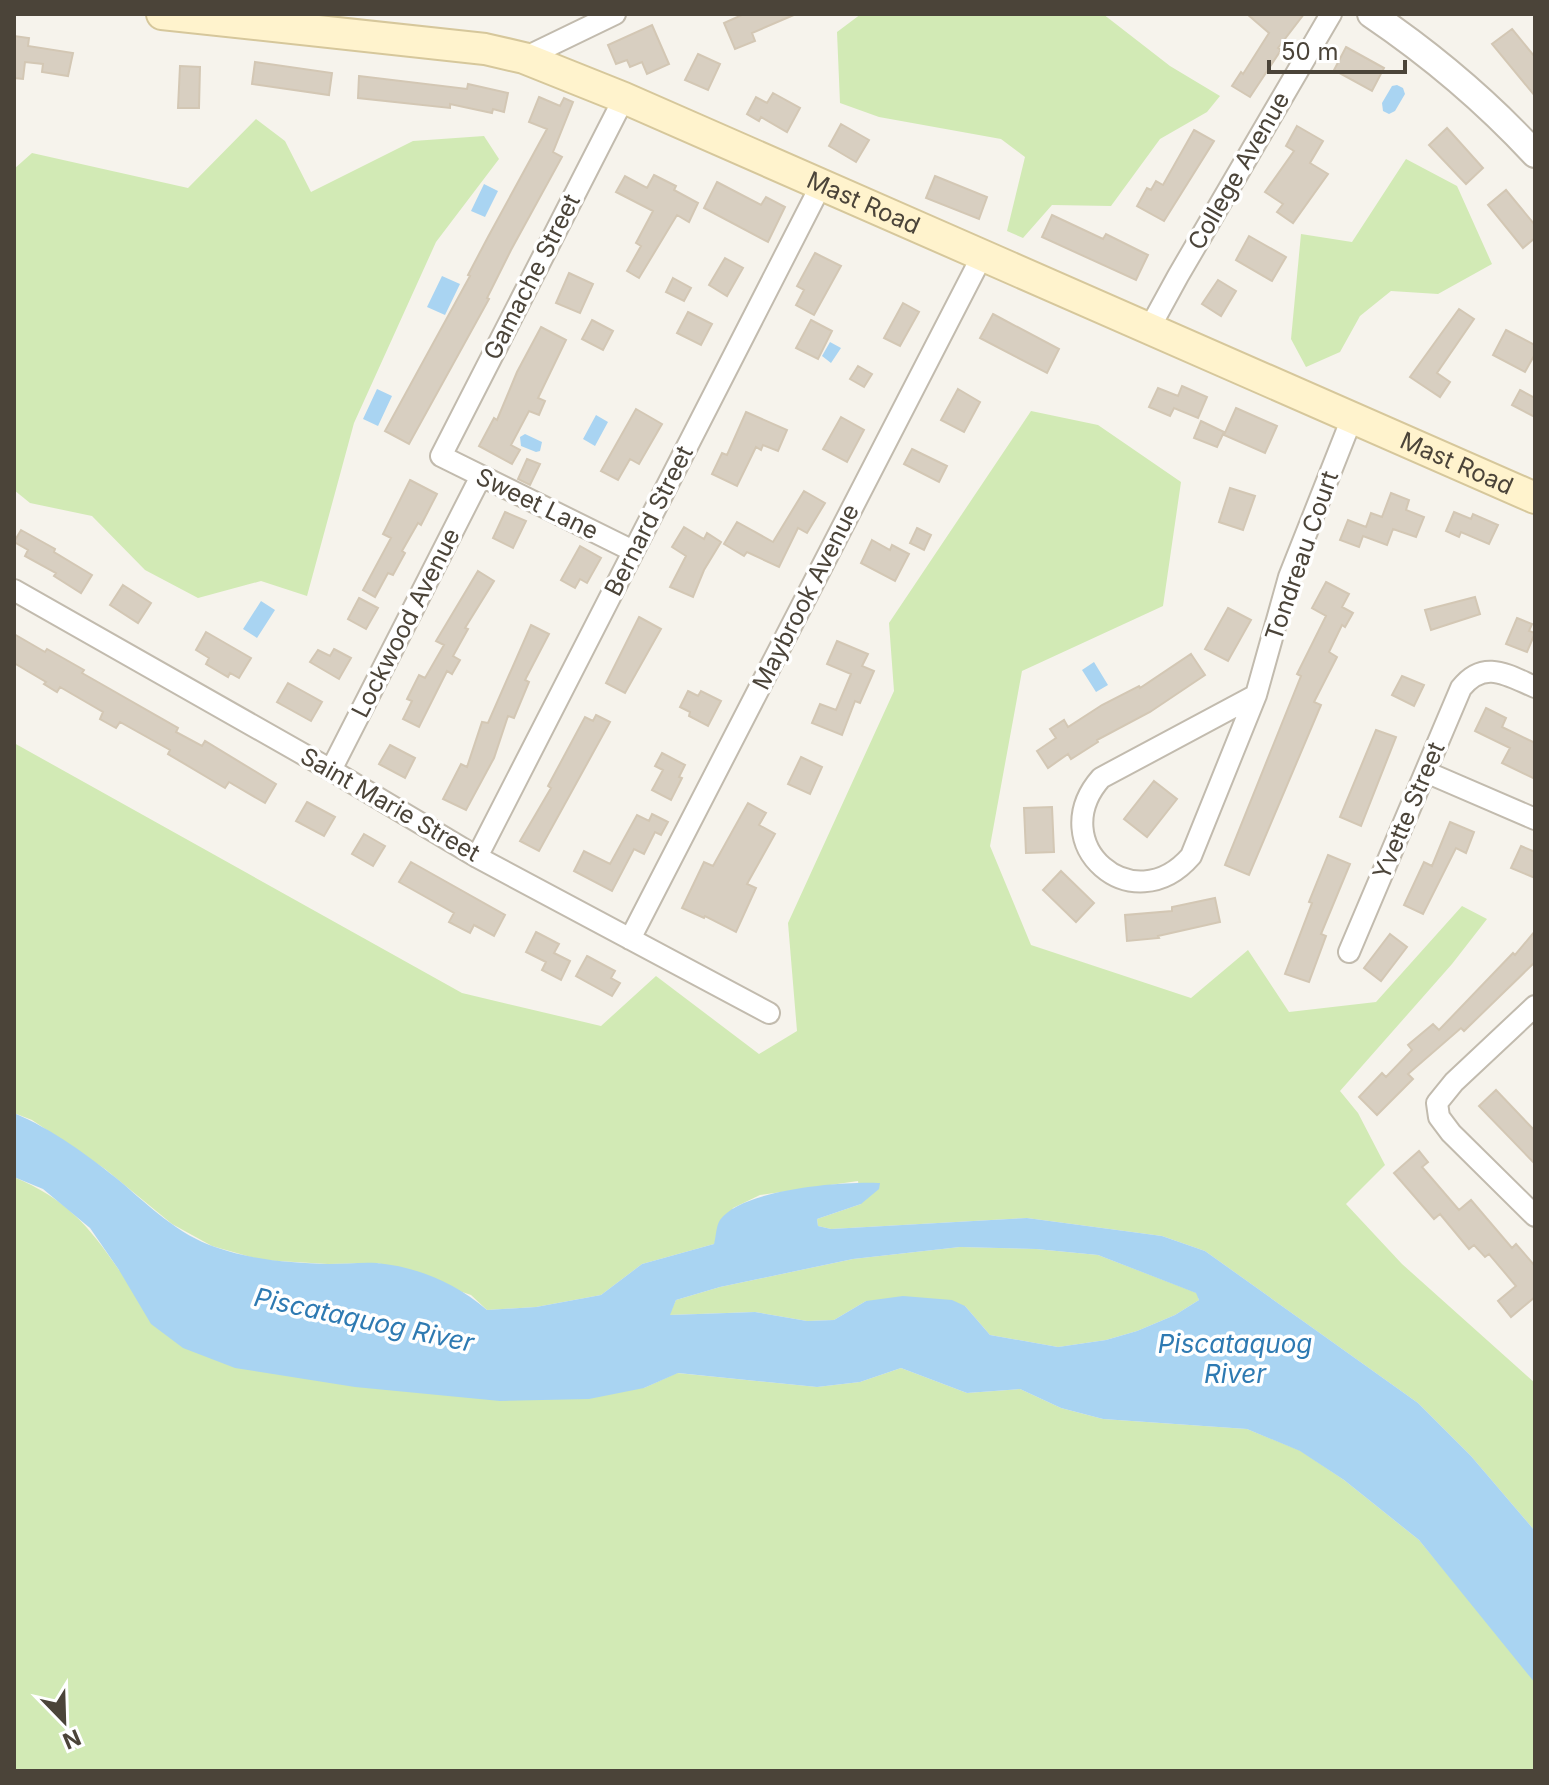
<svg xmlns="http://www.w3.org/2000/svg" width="1549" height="1785" font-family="Inter,sans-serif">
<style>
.green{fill:#d2eab5}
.water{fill:#a9d4f2;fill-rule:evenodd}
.building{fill:#d8cfc1;stroke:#d3c7b4;stroke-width:2}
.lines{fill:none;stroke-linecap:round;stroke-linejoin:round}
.minor-casing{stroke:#c2bbae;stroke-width:24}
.tertiary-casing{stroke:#c2bbae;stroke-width:30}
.secondary-casing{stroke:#d6c79b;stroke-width:34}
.minor{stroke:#fff;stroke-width:20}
.tertiary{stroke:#fff;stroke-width:26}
.secondary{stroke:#fff3cd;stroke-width:30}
.labels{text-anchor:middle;stroke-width:7;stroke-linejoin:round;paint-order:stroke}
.street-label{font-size:24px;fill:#4b4439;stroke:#fff}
.water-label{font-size:26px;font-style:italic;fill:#2e7ab2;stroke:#fff}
</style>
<rect width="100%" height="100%" fill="#f6f3ec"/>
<path class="green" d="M861,14H1103L1170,66L1220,96L1207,112L1160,139L1111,206L1052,205L1023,238L1007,231L1025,157L1001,139L879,117L840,103L837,32Z
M256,119L285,141L311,192L413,141L484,136L499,159L436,242L354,423L307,596L261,581L198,598L145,570L92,516L30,503L14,490V169L32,153L188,188Z
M1406,159L1457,186L1492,264L1438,294L1391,291L1360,316L1340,352L1306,367L1291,339L1301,234L1352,242Z
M1031,411L1098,425L1181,482L1163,606L1022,671L990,846L1031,945L1191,998L1248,950L1289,1012L1376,1002L1462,906L1487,919L1452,964L1340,1091L1358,1113L1385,1165L1346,1204L1402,1264L1535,1383V1531L1471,1456L1418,1403L1205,1251L1162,1236L1027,1218L831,1229L818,1226L817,1219L861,1204L858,1181L760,1195L733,1208L714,1244L642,1264L601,1295L536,1307L487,1310L471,1295L378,1263L328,1264L261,1260L212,1246L172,1224L105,1169L32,1120L14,1113V743L462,993L601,1026L656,976L759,1054L797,1031L788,923L894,691L889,623Z
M14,1177C66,1199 88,1225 119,1270L644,1388L677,1373L817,1387L860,1382L901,1368L967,1393L1020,1389L1061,1408L1103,1419L1247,1429L1301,1451L1344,1480L1419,1540L1533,1677L1535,1683V1771H14Z
M960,1247L1036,1249L1098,1255L1197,1293L1199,1300L1175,1315L1137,1331L1106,1340L1058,1347L990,1335L965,1306L866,1301L834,1320L807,1321L755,1312L669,1315L676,1300L720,1287L853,1259Z"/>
<path class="water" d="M1397,85L1403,88L1405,94L1395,111L1389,114L1383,111L1382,103L1392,86Z
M484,184L498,191L485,217L471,211Z
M442,276L460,284L445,315L427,307Z
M830,342L841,348L831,363L822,356Z
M377,389L392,396L378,426L363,419Z
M596,415L608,422L595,446L583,439Z
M525,434L542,442L540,451L536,452L521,446L520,437Z
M261,601L275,610L257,638L243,629Z
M1094,662L1108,685L1096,692L1082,670Z
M14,1113C52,1129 89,1156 121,1182C149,1206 179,1235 215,1247C252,1260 290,1263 329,1264C345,1264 361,1262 377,1263C418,1267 456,1283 487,1310L536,1307L601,1295L642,1264L714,1244C716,1237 716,1226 720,1220C742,1189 843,1181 880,1183L879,1189L861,1204L817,1219L818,1226L831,1229L1027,1218L1162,1236L1205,1251L1418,1403L1471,1456L1535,1531V1683L1419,1540L1344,1480L1300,1451L1247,1429L1103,1419L1061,1408L1020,1389L967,1393L901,1368L860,1382L817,1387L678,1373L644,1388L589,1399L500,1401L355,1387L235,1368L183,1348L151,1324L119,1270L90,1228L43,1189L14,1177ZM960,1247L1036,1249L1098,1255L1196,1293L1199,1300L1175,1315L1137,1331L1106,1340L1058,1347L990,1335L965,1306L952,1300L903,1296L866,1301L834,1320L807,1321L755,1312L670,1315L676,1300L720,1287L853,1259Z"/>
<path class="building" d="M744,14H796L752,33L755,41L735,49L724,23Z
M1247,14H1304L1278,48L1281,50L1250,97L1232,86L1241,72L1243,74L1269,33Z
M652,25L669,64L647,74L642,62L630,67L627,60L616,64L608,45Z
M1512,29L1535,57V96L1492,44Z
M14,36L29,38L28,46L73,53L68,76L42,72L43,64L25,62L23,79L14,78Z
M1346,47L1384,68L1372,91L1334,70Z
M698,54L720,64L708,90L685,80Z
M255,62L332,73L329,95L252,84Z
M180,66L200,67L199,108H178Z
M359,76L467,89L468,84L508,93L504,112L493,109L492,113L450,104V108L358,98Z
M773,93L800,108L787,132L761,117L759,121L747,114L756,97L767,103Z
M539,97L560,106L564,98L573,102L553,152L562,157L511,250L487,298L489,299L409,444L385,431L470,276L468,275L488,237L547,129L529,122Z
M841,124L869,140L856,162L829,146Z
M1297,126L1323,141L1310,163L1328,174L1293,223L1277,212L1283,204L1265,192L1294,151L1286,146Z
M1447,128L1483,168L1466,184L1429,145Z
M1194,130L1214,141L1164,221L1137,206L1147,188L1151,190L1156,181L1163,185Z
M654,175L676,186L674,190L698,203L689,222L677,215L639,278L627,271L641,246L636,243L653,211L616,192L625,176L647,188Z
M935,176L987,197L979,219L926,198Z
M717,182L761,205L766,197L785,207L768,242L704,208Z
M1506,190L1535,225V238L1523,248L1488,205Z
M1052,215L1103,239L1106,234L1148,255L1136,280L1042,237Z
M1249,236L1286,257L1272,281L1236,260Z
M815,253L841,266L814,315L796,305L804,290L797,286Z
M725,258L743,268L727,296L709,285Z
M569,273L593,284L580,313L556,303Z
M673,278L691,288L684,301L666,292Z
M1218,280L1236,291L1221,316L1202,304Z
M903,303L919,312L900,346L884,338Z
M1459,309L1474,319L1437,373L1450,382L1440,397L1410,377Z
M688,312L712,324L701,345L677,333Z
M993,314L1059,349L1047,373L980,338Z
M592,320L613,331L603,350L582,339Z
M811,320L832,331L818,359L796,348Z
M541,327L566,340L538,398L545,401L539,415L529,411L511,445L520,450L512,464L479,446L494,418L497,420L517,372Z
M1506,330L1535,345V354L1525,372L1493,355Z
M858,366L872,374L864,387L850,379Z
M1182,386L1207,397L1198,418L1174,408L1170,416L1149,407L1158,388L1178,396Z
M958,389L980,402L964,432L941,420Z
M1520,390L1535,398V417L1512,405Z
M1236,408L1277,426L1265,453L1224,435Z
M636,409L662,424L639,464L630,459L618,480L601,471Z
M746,412L787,430L778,451L763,445L761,450L756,447L737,486L712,474L722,453L727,455Z
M841,417L864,430L847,462L823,449Z
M1201,421L1224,432L1217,447L1194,438Z
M912,449L947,466L939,482L904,464Z
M527,459L540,464L530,485L518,479Z
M410,480L437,494L421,525L418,523L402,551L405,553L393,575L388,573L375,597L363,590L391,538L383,534Z
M1230,488L1255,496L1243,530L1219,522Z
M804,491L825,503L807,533L798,528L779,567L747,552L744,556L724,544L737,522L773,542Z
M1391,493L1409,500L1406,510L1424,517L1416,537L1393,529L1387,545L1363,536L1359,547L1340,540L1348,520L1366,527L1371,513L1382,517Z
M505,512L526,521L513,548L493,538Z
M1454,512L1471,519L1473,514L1498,525L1489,544L1461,532L1459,537L1446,531Z
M684,527L704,539L707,533L721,542L704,570L693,597L670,587L686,556L672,547Z
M917,528L931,535L924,550L910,543Z
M21,530L55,549L54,552L92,575L81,593L54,576L56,573L25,556L28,550L14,542Z
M872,540L890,550L892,545L909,554L895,581L861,563Z
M580,546L601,558L587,583L580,579L575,588L561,580Z
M478,571L494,581L465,628L468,629L453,656L460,660L452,674L447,671L419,727L403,719L412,701L407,699L419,675L425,678L444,645L436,641Z
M1326,582L1349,594L1342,607L1353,613L1345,627L1342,625L1329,652L1337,657L1314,702L1321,705L1249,875L1225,865L1301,676L1297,674L1326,616L1312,608Z
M123,585L151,603L138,623L110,605Z
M1475,597L1480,614L1431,630L1425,610Z
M359,598L378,608L366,629L348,619Z
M1228,608L1251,620L1228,661L1205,649Z
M639,617L661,629L625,693L606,683Z
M1517,618L1532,624L1529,631L1535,633L1527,652L1506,644Z
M531,625L549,634L525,680L529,682L514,718L508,716L494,758L466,810L443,799L461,764L467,767L482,722L488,723Z
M206,632L251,658L239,678L230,673L228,677L206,664L209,658L196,650Z
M14,634L45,652L47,649L84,670L82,673L178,728L176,732L202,746L205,741L276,784L265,803L229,782L225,788L168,754L170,750L120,722L116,728L100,719L103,712L60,687L57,692L44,684L46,682L14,663Z
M837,641L868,654L862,666L874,671L860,703L855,701L842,735L812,723L820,704L836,710L851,674L827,664Z
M334,649L351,658L339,679L310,662L318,650L330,656Z
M1191,654L1205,675L1150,712L1097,740L1098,742L1071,759L1068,754L1048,768L1037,751L1056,738L1050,729L1064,720L1068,727L1102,705L1139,686L1140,688Z
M1402,676L1424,685L1414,706L1392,695Z
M288,683L322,702L311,721L277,702Z
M688,691L698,696L701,691L721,701L708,726L689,716L690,712L680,707Z
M1486,708L1506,718L1502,727L1535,743V779L1502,763L1510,748L1475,731Z
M596,715L610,722L539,851L520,841L551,788L548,786L585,717L593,721Z
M1376,730L1396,737L1361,826L1340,817Z
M390,745L415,758L405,778L379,764Z
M662,753L685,765L679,777L682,778L671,800L652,790L663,770L655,766Z
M801,757L822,767L810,794L788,784Z
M1154,781L1177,799L1147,837L1124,819Z
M307,802L335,817L324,836L296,821Z
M748,803L766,813L759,825L775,834L747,884L756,888L736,932L705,916L704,918L682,908L704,862L713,866Z
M1052,807L1054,852L1026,853L1024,808Z
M652,814L668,822L661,835L655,832L644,854L634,849L612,891L574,871L584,851L610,864L637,815L649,821Z
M1450,822L1474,832L1466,853L1456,848L1423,914L1404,905L1424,862L1432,866Z
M364,834L385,846L373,866L352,854Z
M1521,846L1535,852V878L1511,868Z
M1328,855L1350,864L1321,934L1326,936L1309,982L1285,974L1312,903L1309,902Z
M411,862L505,915L494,936L474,925L470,933L449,922L454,913L399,882Z
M1061,871L1094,903L1076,922L1043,890Z
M1215,898L1220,922L1158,936L1159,938L1127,941L1125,915L1172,911V907Z
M1535,931V962L1464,1031L1461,1028L1408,1074L1413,1079L1377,1115L1359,1097L1382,1073L1386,1077L1412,1050L1408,1045L1433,1024L1439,1030L1513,953L1515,955Z
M536,932L559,944L554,953L570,961L561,980L542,970L546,962L526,952Z
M1390,934L1407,947L1381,981L1364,968Z
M587,956L615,971L611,978L620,983L612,996L576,976Z
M1496,1090L1535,1131V1164L1479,1106Z
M1419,1151L1428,1162L1422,1167L1459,1210L1471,1200L1512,1248L1516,1244L1535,1266V1297L1511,1317L1498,1301L1516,1286L1489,1254L1485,1257L1474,1245L1469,1249L1440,1214L1434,1219L1394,1173Z"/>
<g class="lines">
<defs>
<path id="minor" d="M524,58L615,14
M624,98L441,456L633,551
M1149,329L1178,276L1331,14
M14,590L331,770L477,857L769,1013
M1256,695L1101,778C1043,844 1133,923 1191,856L1256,695L1289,577L1352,418
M331,770L481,476
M1426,772L1535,819
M477,857L821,185
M630,939L982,256
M1349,952L1461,688C1484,659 1507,675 1535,687
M1535,1006L1454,1082L1437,1103L1439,1117L1451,1133L1535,1216"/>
<path id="tertiary" d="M1371,14C1433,56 1484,99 1535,154"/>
<g id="secondary">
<path id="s1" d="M162,14L485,49L524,58L624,98L1535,498"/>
</g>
</defs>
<use href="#minor" class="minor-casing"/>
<use href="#tertiary" class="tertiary-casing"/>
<use href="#secondary" class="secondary-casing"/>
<use href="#minor" class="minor"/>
<use href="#tertiary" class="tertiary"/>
<use href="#secondary" class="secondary"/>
</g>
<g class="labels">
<g class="street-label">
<text transform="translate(1239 171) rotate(-60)" y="8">College Avenue</text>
<text dy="8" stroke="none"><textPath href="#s1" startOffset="734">Mast Road</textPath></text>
<text transform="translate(532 277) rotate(-63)" y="8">Gamache Street</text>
<text dy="8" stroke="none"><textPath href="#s1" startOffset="1382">Mast Road</textPath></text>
<text transform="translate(537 504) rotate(26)" y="8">Sweet Lane</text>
<text transform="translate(649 521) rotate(-63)" y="8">Bernard Street</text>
<text transform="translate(1302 556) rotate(-71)" y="8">Tondreau Court</text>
<text transform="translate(806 597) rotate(-63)" y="8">Maybrook Avenue</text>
<text transform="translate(406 623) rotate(-63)" y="8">Lockwood Avenue</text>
<text transform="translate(390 805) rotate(30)" y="8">Saint Marie Street</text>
<text transform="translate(1409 811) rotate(-67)" y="8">Yvette Street</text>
</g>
<g class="water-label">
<text transform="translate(364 1320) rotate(12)" y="9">Piscataquog River</text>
<text x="1235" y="1353">Piscataquog<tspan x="1235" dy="30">River</tspan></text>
</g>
</g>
<rect width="1549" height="1785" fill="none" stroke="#4b4439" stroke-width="32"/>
<g transform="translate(64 1721) rotate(157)" stroke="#ffffff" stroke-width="6" paint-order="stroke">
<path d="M0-6L14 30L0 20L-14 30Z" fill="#4b4439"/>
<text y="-12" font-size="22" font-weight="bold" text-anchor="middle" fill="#4b4439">N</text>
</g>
<path d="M1269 60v12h136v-12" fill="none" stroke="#4b4439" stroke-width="4"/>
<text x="1281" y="60" font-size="24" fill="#4b4439" stroke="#ffffff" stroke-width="6" paint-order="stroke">50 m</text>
</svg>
